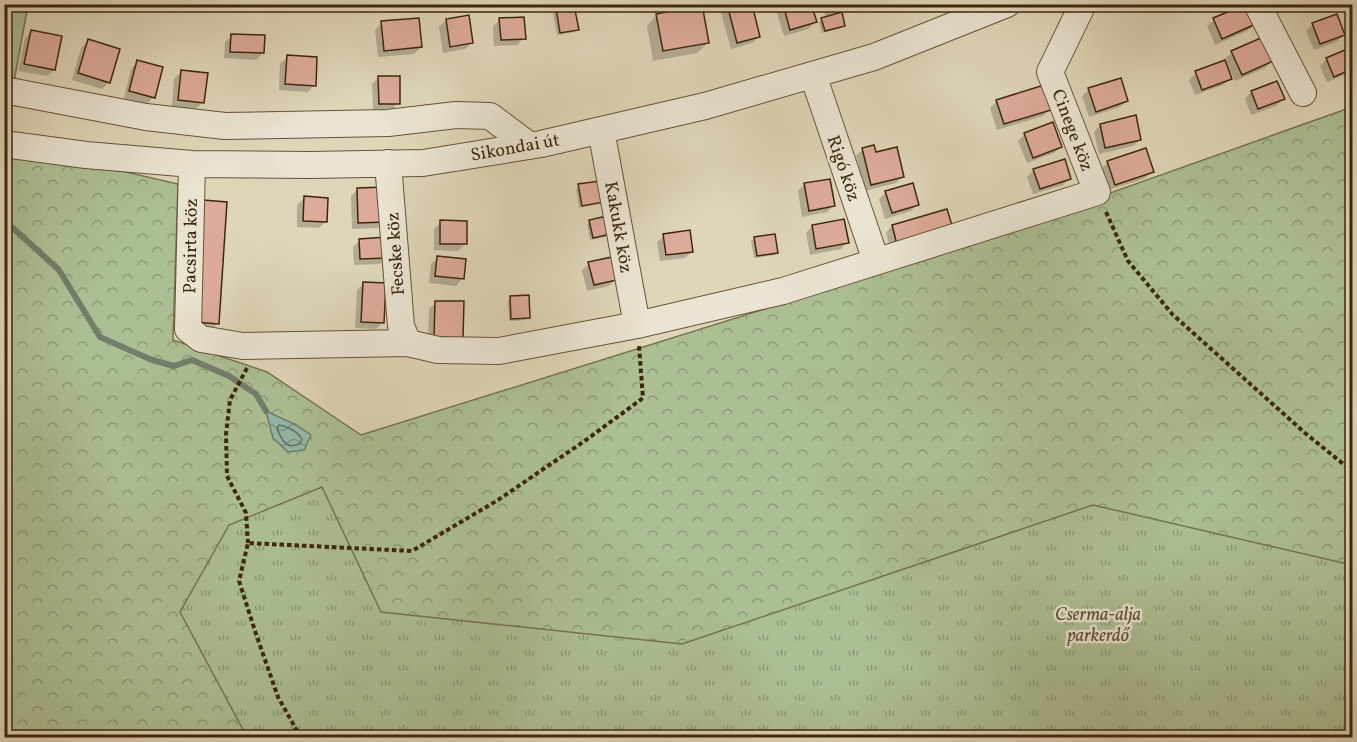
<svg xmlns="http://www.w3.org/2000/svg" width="1357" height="742" font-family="Vollkorn,serif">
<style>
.grass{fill:#acbf94;stroke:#747350;stroke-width:1.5}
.forest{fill:url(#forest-crowns);stroke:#747350;stroke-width:1.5}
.park{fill:url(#park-tufts);stroke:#747350;stroke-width:1.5}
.water{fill:url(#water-waves);stroke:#717f6c;stroke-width:1.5}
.shadow{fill:#0003}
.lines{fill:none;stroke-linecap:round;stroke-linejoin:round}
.shore{stroke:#68705c;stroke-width:1.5}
.stream{stroke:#717f6c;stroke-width:6}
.building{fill:#deab9b;stroke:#3d270c;stroke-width:1.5}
.minor-casing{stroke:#665337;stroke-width:28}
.path{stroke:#3d270c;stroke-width:4;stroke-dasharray:4.5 3;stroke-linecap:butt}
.minor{stroke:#eae4d2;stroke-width:26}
.labels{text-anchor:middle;stroke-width:5;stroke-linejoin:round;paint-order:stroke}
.street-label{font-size:18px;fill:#3d270c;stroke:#eae4d2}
.park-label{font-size:18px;font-style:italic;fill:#594d2e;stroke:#eae4d2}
</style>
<defs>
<pattern id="forest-crowns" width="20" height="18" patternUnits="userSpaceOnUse" patternTransform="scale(1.5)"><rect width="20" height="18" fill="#acbf94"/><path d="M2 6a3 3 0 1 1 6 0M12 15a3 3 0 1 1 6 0" fill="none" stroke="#8d9b77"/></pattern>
<pattern id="park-tufts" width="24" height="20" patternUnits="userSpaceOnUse" patternTransform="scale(1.5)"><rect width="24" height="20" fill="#acbf94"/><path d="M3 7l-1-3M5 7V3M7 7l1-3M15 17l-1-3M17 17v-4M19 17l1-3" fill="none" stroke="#8d9b77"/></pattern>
<pattern id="water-waves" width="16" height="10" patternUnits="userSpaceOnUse" patternTransform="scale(1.5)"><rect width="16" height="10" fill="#94b9ac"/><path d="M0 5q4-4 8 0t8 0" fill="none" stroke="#7a968a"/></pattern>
</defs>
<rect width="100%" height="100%" fill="#dfd6b9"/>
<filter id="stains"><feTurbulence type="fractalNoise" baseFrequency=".00333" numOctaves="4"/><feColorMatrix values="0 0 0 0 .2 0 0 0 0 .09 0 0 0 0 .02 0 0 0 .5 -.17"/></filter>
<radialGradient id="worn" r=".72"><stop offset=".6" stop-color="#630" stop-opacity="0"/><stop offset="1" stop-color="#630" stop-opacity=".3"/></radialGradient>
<path class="grass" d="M5,5H28L5,131Z"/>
<path class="forest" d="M1352,107V737L5,738V144L178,184L173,340L267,372L361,435L919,261Z"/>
<path class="park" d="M322,487L381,612L682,644L1093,505L1352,565V737H247L180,612L229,525Z"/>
<path class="water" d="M266,411L296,425L311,435L304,450L288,452L273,438Z"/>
<path class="shadow" d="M536,4H551L536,7Z
M663,4H701L708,43L697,53L653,61L647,26L657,15L661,14L660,8Z
M724,4H750L759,37L752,43L731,49L720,8Z
M774,4H810L815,22L808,29L784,36Z
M822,4H859L855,8L840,12L844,25L841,28L822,33L819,22L826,18Z
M556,10L577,29L574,32L557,35L553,13Z
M446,20L472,43L465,49L443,53L439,27Z
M500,20L524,38L517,45L494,46L493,26Z
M1214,20L1254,24L1247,31L1215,45L1207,26Z
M382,23L421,47L414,54L378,57L375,30Z
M1313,24L1343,35L1336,42L1314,50L1306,31Z
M31,32L54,70L47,76L18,71L25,38Z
M232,35L263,53L256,60L224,58L225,42Z
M88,41L109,82L102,89L72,80L81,48Z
M1352,49V72L1327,82L1320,66L1327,59Z
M1232,52L1272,61L1265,68L1235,81L1228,66L1226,67L1230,78L1223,85L1195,95L1189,80L1196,73L1227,62L1225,59Z
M287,57L314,85L308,92L279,90L280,64Z
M138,62L154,97L147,104L124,98L131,69Z
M181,72L203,102L196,109L172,106L174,79Z
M379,77L398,103L392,110H373L372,84Z
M1277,83L1283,99L1276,106L1251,115L1245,99L1251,92Z
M1089,89L1127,100L1120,107L1089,117L1082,96Z
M997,101L1050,109L1043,116L997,130L990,108Z
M1100,125L1140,140L1133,146L1099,154L1094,132Z
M1025,134L1061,147L1054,153L1027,163L1018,141Z
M863,149L875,154L903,176L896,183L865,191L856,156Z
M1108,162L1152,171L1146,178L1108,190L1101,169Z
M1034,170L1069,179L1063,185L1033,194L1027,177Z
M579,185L602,201L599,204L579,208L576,189Z
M804,185L834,205L827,212L802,217L798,191Z
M358,189L384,221L378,228L352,229L351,196Z
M886,192L917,204L911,211L885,219L879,199Z
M304,198L326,221L319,228L297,227V205Z
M194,212L218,323L207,334L186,332Z
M590,221L609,234L606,237L590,240L587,224Z
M441,222L465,244L458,251L434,250V229Z
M812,226L847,242L841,249L810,255L806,233Z
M892,226L944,235L891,251L886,233Z
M664,236L692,251L685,258L660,261L657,242Z
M755,238L777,252L774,255L754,258L751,241Z
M360,240L386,258L380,264L354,265L353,247Z
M438,258L462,279L456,286L429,283L431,264Z
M589,264L616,279L609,286L587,291L582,270Z
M363,284L383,322L376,329L355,328L357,290Z
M511,298L529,317L526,320L509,321L508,301Z
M436,302L461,337L428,343L429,309Z"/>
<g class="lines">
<path class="shore" d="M279,425C287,426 298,432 302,439L300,444C298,444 293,446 291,446C283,444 279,434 277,428Z"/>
<path class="stream" d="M4,223L13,228L59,270L100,337L152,360L174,366L192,360L229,376L256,394L266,411"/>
</g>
<path class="building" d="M671,4H702L709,43L663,51L656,14L672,11Z
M727,4H752L760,37L737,43Z
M783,4H811L817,22L790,30Z
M830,4H854L832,11Z
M1247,4L1256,24L1222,39L1213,18Z
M574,5L579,30L560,33L556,8Z
M842,12L845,26L825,31L821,18Z
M1337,14L1345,35L1320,44L1312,23Z
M469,15L473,43L450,47L446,19Z
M524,17L526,39L501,40L499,18Z
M419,18L422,47L384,51L381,21Z
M31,30L62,36L55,70L24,64Z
M231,34L265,35L264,53L230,52Z
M1263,37L1273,61L1242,75L1231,51Z
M88,39L120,49L110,83L78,73Z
M1352,47V69L1334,77L1326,58Z
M287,55L317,57L316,86L285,84Z
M137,60L163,67L155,98L129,91Z
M1225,60L1232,79L1202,90L1195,71Z
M181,70L208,73L204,103L178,100Z
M378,76H400V104H379Z
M1121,78L1128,101L1096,112L1088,88Z
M1277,81L1285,99L1258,109L1251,91Z
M1044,85L1051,110L1004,124L996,100Z
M1136,115L1141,140L1105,148L1100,124Z
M1053,122L1062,147L1033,158L1024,133Z
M874,145L876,152L897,147L904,177L871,185L862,148Z
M1146,148L1154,172L1115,185L1107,161Z
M1065,159L1071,179L1040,189L1033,169Z
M830,179L835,206L809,211L804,183Z
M600,181L604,202L582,206L578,184Z
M913,183L919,205L892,213L885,191Z
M385,187L386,222L358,223L357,188Z
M304,196L328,198L327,222L303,221Z
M203,200L227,202L219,324L195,322Z
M947,209L953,229L897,245L892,225Z
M607,216L611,234L593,238L589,220Z
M844,219L849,243L816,249L812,225Z
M440,220L467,221V244H440Z
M690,230L693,252L666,255L663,234Z
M775,234L778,253L757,256L754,237Z
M387,237L388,258L360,259L359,239Z
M437,256L466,259L464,279L435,276Z
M612,257L617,280L594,285L588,262Z
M363,282L386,283L384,323L361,322Z
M529,295L530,318L511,319L510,296Z
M435,301H464L463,338L434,337Z"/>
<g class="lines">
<defs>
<path id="minor" d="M1257,4L1303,93
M813,75L876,261
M4,90L146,117L225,126L388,123L456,115L490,116L530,146
M601,130L637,325
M4,144L86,155L192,164L309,165L423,163L541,144L705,106L874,57L1007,4
M388,163L401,326L408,343
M192,164L188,329L201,339L243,346L408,343L438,350L499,351L637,325L783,291L1097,192L1050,72L1083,4"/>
</defs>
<use href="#minor" class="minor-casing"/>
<path class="path" d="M1106,212L1128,261L1173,315L1305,433L1352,471
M247,368L230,400L226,434L227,476L246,513L248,543
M301,738L278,697L256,634L239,581L248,543L412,551L498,500L586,440L643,398L639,346"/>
<use href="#minor" class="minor"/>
</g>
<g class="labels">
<g class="street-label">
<text transform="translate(1073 130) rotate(69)" y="6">Cinege köz</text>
<text transform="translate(515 147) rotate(-10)" y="6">Sikondai út</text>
<text transform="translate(844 168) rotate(71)" y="6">Rigó köz</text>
<text transform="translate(619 227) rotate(80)" y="6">Kakukk köz</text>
<text transform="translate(190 246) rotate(-89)" y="6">Pacsirta köz</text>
<text transform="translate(395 254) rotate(-94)" y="6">Fecske köz</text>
</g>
<g class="park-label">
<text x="1098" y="620">Cserma-alja<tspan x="1098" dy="21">parkerdő</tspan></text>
</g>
</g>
<rect width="1357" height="742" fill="none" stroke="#dfd6b9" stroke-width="24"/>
<rect x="6" y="6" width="1345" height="730" fill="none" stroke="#3d270c" stroke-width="3"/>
<rect x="12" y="12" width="1333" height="718" fill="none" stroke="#3d270c" stroke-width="1.5"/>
<rect width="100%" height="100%" filter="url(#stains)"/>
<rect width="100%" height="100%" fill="url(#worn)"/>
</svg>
